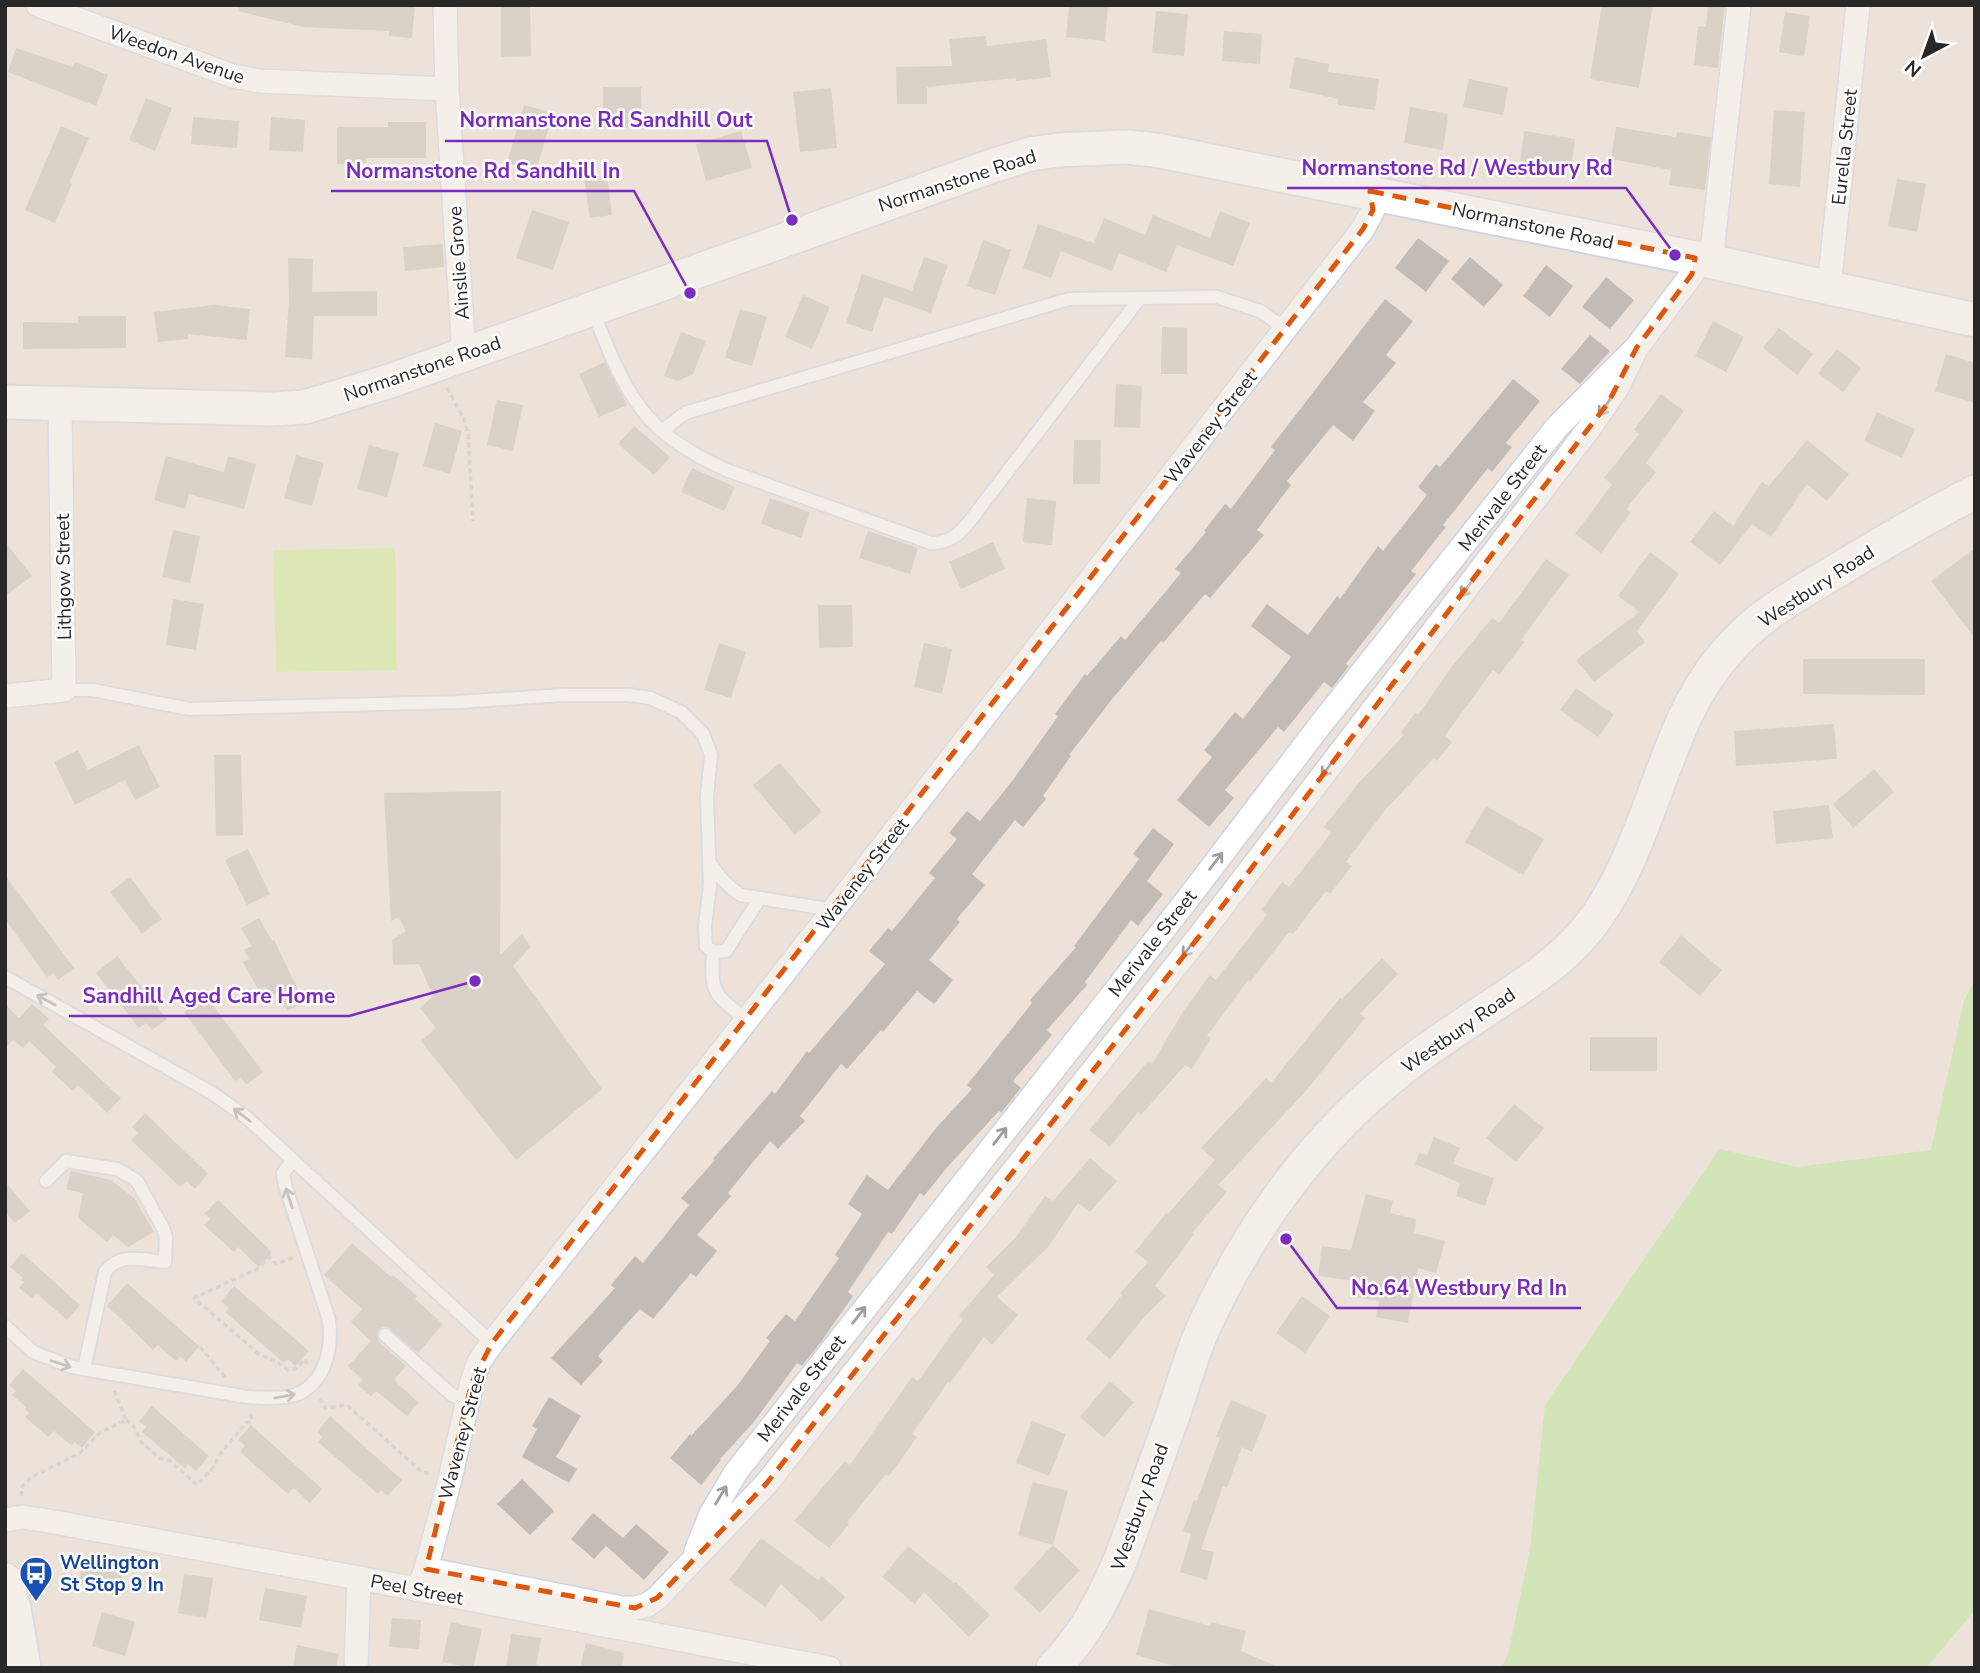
<svg xmlns="http://www.w3.org/2000/svg" width="1980" height="1673" font-family="'Nunito Sans',sans-serif">
<style>
.green{fill:#b4e692}
.pitch{fill:#cbee8d}
.building{fill:#c3bcb6}
.lines{fill:none;stroke-linecap:round;stroke-linejoin:round}
.lane-casing{stroke:#ced3e2;stroke-width:16}
.street-casing{stroke:#ced3e2;stroke-width:26}
.secondary-casing{stroke:#ced3e2;stroke-width:37}
.path{stroke:#c3c3c3;stroke-width:3.5;stroke-dasharray:5 3.5;stroke-linecap:butt}
.lane{stroke:#fff;stroke-width:12}
.street{stroke:#fff;stroke-width:23}
.secondary{stroke:#fff;stroke-width:33}
.oneway{stroke:#9e9e9e}
.marked{fill:none;stroke:#de570d;stroke-width:5;stroke-dasharray:14 9;stroke-linejoin:round}
.labels{text-anchor:middle;stroke-width:5;stroke-linejoin:round;paint-order:stroke}
.street-label{font-size:19px;fill:#282828;stroke:#fff}
.transit-label{font-size:19px;font-weight:bold;fill:#164399;stroke:#fff;text-anchor:start}
.leader{fill:none;stroke:#7b2cbf;stroke-width:2.5}
.callout-dot{fill:#7b2cbf;stroke:#fff;stroke-width:2.5}
.callout-label{font-size:21px;text-anchor:middle;font-weight:bold;fill:#7b2cbf;stroke:#fff;stroke-width:5;stroke-linejoin:round;paint-order:stroke}
</style>
<rect width="100%" height="100%" fill="#ece2d9"/>
<path class="green" d="M1975,979V1610L1926,1668H1501L1508,1655L1530,1549L1545,1405L1719,1149L1797,1167L1931,1150L1964,1001Z"/>
<path class="pitch" d="M395,548L397,670L276,672L273,550Z"/>
<path class="building" d="M239,5H415L412,38L389,36V31L304,27L238,11Z
M501,5H530L531,56L501,57Z
M1069,5H1108L1105,41L1066,37Z
M1602,5H1653L1639,88L1590,79Z
M1708,5H1725L1718,68L1694,65L1698,26L1706,27Z
M1156,11L1188,14L1184,56L1152,53Z
M1785,12L1810,16L1804,56L1779,52Z
M1224,31L1262,34L1260,64L1222,61Z
M986,36L987,46L1046,39L1051,77L1016,81V78L927,87V104H897L896,67L952,66L949,39Z
M16,48L73,67L75,62L108,75L96,106L8,72Z
M1295,57L1329,64L1328,72L1379,79L1375,110L1338,105V99L1289,88Z
M1469,79L1508,87L1503,115L1463,107Z
M603,87H641L642,128H603Z
M831,88L837,148L800,152L793,92Z
M146,98L172,108L155,151L129,140Z
M524,105L553,113L536,171L507,163Z
M1410,107L1448,114L1443,150L1404,143Z
M1774,110L1805,112L1800,187L1769,184Z
M193,117L239,121L237,148L191,144Z
M271,117L305,120L303,152L269,150Z
M388,122H426V158H366V163L337,164V127H388Z
M61,126L89,138L69,183L72,184L55,223L25,210Z
M1616,127L1676,137L1677,132L1711,137L1705,190L1669,185L1671,170L1611,159Z
M741,131L752,168L706,181L696,144Z
M1524,131L1575,139L1571,170L1520,162Z
M607,176L612,215L590,218L584,178Z
M1897,179L1926,184L1917,232L1888,226Z
M532,210L569,222L553,270L516,258Z
M1220,211L1250,223L1233,266L1177,245L1166,272L1119,253L1112,271L1061,251L1051,278L1023,268L1038,224L1094,243L1104,218L1145,235L1153,215L1210,238Z
M1418,238L1449,261L1426,292L1395,268Z
M983,240L1011,250L995,295L967,286Z
M443,244L444,267L405,271L403,247Z
M924,257L948,265L931,313L884,297L872,332L846,323L862,274L912,291Z
M1470,257L1503,285L1484,307L1451,279Z
M288,258L313,259L312,292L377,291V316H314L312,359L285,357L289,300Z
M1546,265L1573,286L1550,317L1523,296Z
M1606,277L1634,300L1610,329L1582,307Z
M803,295L830,307L812,349L785,337Z
M1385,299L1413,321L1386,355L1396,363L1363,402L1375,411L1353,441L1333,425L1287,481L1291,485L1257,530L1264,535L1210,598L1205,594L1163,643L1161,641L1113,698L1069,755L1071,756L1043,796L1046,799L1023,827L1015,820L972,874L985,885L957,919L960,922L929,960L953,980L934,1004L917,991L883,1032L881,1030L847,1069L841,1064L800,1116L805,1121L778,1149L770,1141L728,1193L731,1196L697,1235L717,1251L696,1277L691,1273L653,1319L640,1309L598,1356L603,1361L581,1385L551,1358L615,1288L611,1285L635,1256L643,1263L689,1205L681,1198L715,1160L713,1159L772,1091L775,1094L807,1051L809,1053L885,964L869,951L888,928L892,931L935,878L929,873L957,839L949,833L967,811L980,821L1013,780L1058,716L1055,714L1085,674L1087,676L1121,636L1125,640L1181,573L1175,569L1206,532L1204,531L1225,504L1231,509L1275,450L1271,447Z
M214,305L250,309L247,340L188,334V339L158,342L154,312Z
M740,309L767,317L752,366L725,358Z
M78,316H126V348L23,349V322L78,323Z
M1713,321L1744,337L1726,372L1695,356Z
M1162,327L1187,328V374H1161Z
M1779,328L1813,354L1797,375L1763,348Z
M681,332L706,341L693,374L678,381L664,376Z
M1590,335L1610,351L1580,384L1561,369Z
M1837,349L1861,368L1843,392L1818,373Z
M1946,354L1975,363V403L1935,391Z
M605,362L627,405L599,417L579,374Z
M1513,379L1540,401L1506,443L1512,447L1492,472L1488,468L1443,525L1446,527L1411,571L1416,574L1346,664L1349,666L1332,688L1324,682L1284,732L1278,727L1225,790L1234,798L1209,827L1177,800L1212,757L1204,750L1235,712L1243,719L1291,657L1251,626L1267,604L1308,635L1337,596L1340,599L1378,546L1383,551L1427,495L1418,487L1436,464L1440,467Z
M1116,384L1142,386L1140,428L1114,427Z
M1661,394L1684,411L1646,463L1656,472L1626,509L1631,512L1601,553L1575,534L1612,484L1604,478L1639,434L1634,430Z
M497,400L523,405L513,451L487,445Z
M1877,412L1915,429L1902,458L1864,441Z
M435,423L462,431L450,474L423,466Z
M634,426L670,457L654,475L618,444Z
M1074,440H1101L1100,484H1073Z
M1807,440L1849,474L1827,501L1807,484L1771,537L1752,524L1720,565L1690,542L1714,511L1733,526L1762,482L1769,486Z
M369,445L399,453L387,497L357,489Z
M296,455L324,463L312,506L284,498Z
M166,456L224,472L228,456L256,464L244,509L189,494L185,509L154,500Z
M692,468L735,487L724,511L681,492Z
M770,498L810,512L801,538L761,524Z
M1027,498L1056,501L1052,545L1023,542Z
M173,530L200,536L190,583L162,577Z
M868,531L918,548L910,574L859,558Z
M5,542L32,576L5,596Z
M993,542L1005,569L961,589L949,562Z
M1975,548V638L1931,581Z
M1650,552L1679,574L1637,631L1645,642L1594,682L1576,660L1639,612L1618,596Z
M1546,559L1569,575L1521,640L1524,642L1499,675L1493,670L1445,736L1452,742L1437,761L1434,758L1386,809L1346,862L1352,866L1330,894L1326,891L1293,934L1289,932L1250,982L1248,980L1207,1036L1211,1038L1192,1069L1185,1065L1141,1115L1138,1112L1110,1147L1089,1130L1148,1061L1152,1064L1184,1010L1210,975L1216,980L1267,915L1261,910L1282,882L1289,887L1331,833L1324,827L1357,785L1404,735L1401,732L1415,713L1418,715L1450,669L1492,618L1499,623Z
M173,599L204,604L196,650L166,645Z
M818,605H852L853,647L819,648Z
M719,643L746,652L731,698L704,690Z
M924,643L952,649L942,694L914,687Z
M1803,659H1925V695L1803,694Z
M1576,688L1614,715L1598,737L1560,710Z
M1834,724L1837,759L1736,766L1734,731Z
M139,745L160,787L135,800L125,780L75,805L54,762L78,750L88,770Z
M214,755H241L243,835L216,836Z
M780,763L822,812L795,835L753,785Z
M1874,769L1894,792L1853,828L1833,804Z
M501,791L500,955L522,934L531,947L513,966L602,1089L516,1160L421,1041L436,1028L420,1008L433,996L419,964L393,965L392,940L406,931L399,917L391,921L384,793Z
M1829,805L1833,838L1776,844L1773,811Z
M1486,806L1544,839L1523,875L1465,842Z
M1153,828L1174,844L1147,881L1163,894L1138,926L1131,920L1085,982L1087,985L1047,1030L1052,1035L1013,1081L1021,1088L1001,1113L999,1111L950,1164L924,1196L920,1193L892,1234L888,1232L848,1292L853,1296L821,1342L802,1366L797,1363L754,1422L720,1459L721,1460L701,1485L670,1458L690,1434L691,1436L737,1386L770,1341L766,1338L786,1314L795,1321L839,1258L835,1255L862,1214L848,1204L867,1175L888,1190L936,1128L972,1089L967,1085L1032,1003L1030,1000L1076,947L1074,946L1139,859L1133,854Z
M248,849L270,894L247,905L225,860Z
M5,875L74,968L58,980L53,973L47,977L5,919Z
M130,877L162,919L142,934L110,892Z
M259,918L272,941L274,940L304,1002L287,1011L277,993L271,996L265,987L259,991L243,962L249,959L244,950L252,946L241,928Z
M1681,935L1722,970L1700,996L1659,962Z
M117,956L167,1019L152,1030L146,1023L139,1028L96,973Z
M1382,958L1398,974L1360,1014L1365,1018L1305,1092L1218,1185L1227,1192L1192,1233L1194,1234L1155,1286L1166,1296L1145,1316L1110,1359L1086,1339L1122,1295L1120,1293L1148,1262L1135,1252L1166,1213L1168,1214L1215,1160L1201,1148L1266,1078L1271,1083L1340,998L1342,999Z
M206,996L263,1072L246,1085L241,1077L235,1081L184,1012Z
M5,1004L19,1018L32,1004L49,1019L43,1025L121,1098L107,1113L78,1085L73,1091L52,1072L56,1067L29,1041L23,1048L13,1040L5,1048Z
M1590,1037H1657V1071H1590Z
M1514,1104L1544,1128L1516,1162L1486,1138Z
M145,1113L208,1174L195,1189L187,1181L180,1187L131,1140L138,1133L132,1127Z
M1434,1137L1460,1148L1453,1164L1494,1178L1485,1206L1456,1196L1460,1183L1415,1164L1419,1153L1427,1155Z
M1090,1158L1117,1181L1090,1212L1078,1203L1048,1247L997,1297L1018,1315L992,1345L984,1337L950,1383L948,1382L912,1434L917,1437L889,1476L886,1474L847,1522L849,1524L829,1548L794,1521L845,1461L850,1465L912,1377L918,1381L963,1319L959,1316L994,1275L986,1267L1016,1237L1045,1196L1053,1201Z
M71,1171L111,1180L134,1198L154,1232L128,1247L113,1235L107,1242L78,1218L83,1193L66,1189Z
M5,1182L30,1211L15,1223L5,1212Z
M1366,1194L1393,1201L1390,1213L1416,1219L1414,1233L1445,1241L1436,1273L1418,1268L1408,1323L1376,1317L1379,1301L1354,1297L1356,1281L1318,1276L1322,1246L1351,1250Z
M218,1200L272,1252L259,1267L238,1247L234,1252L204,1225L210,1219L204,1214Z
M352,1243L391,1277L393,1275L417,1296L415,1299L443,1324L418,1353L387,1327H382L377,1333L379,1342L406,1366L394,1380L419,1403L407,1416L376,1391L371,1396L358,1385L363,1380L348,1366L371,1341L351,1322L362,1309L324,1275Z
M22,1253L80,1305L67,1320L36,1293L32,1298L19,1288L24,1282L21,1280L23,1278L10,1267Z
M127,1283L199,1346L186,1362L180,1356L176,1361L158,1345L153,1350L107,1306Z
M234,1286L309,1351L295,1366L288,1359L284,1363L225,1312L229,1308L221,1301Z
M1302,1296L1330,1316L1305,1353L1276,1333Z
M23,1369L95,1432L82,1448L75,1442L72,1446L54,1431L48,1437L25,1417L29,1413L25,1409L27,1408L12,1395L16,1391L9,1385Z
M1110,1381L1134,1402L1104,1438L1080,1417Z
M549,1397L581,1416L556,1457L577,1469L569,1483L522,1457L537,1429L532,1426Z
M1231,1400L1267,1415L1252,1452L1242,1447L1227,1488L1223,1486L1201,1549L1214,1552L1207,1580L1180,1572L1191,1534L1183,1531L1194,1500L1197,1501L1220,1438L1216,1437Z
M152,1406L209,1456L196,1471L188,1464L185,1468L142,1432L146,1427L139,1421Z
M330,1416L402,1480L388,1496L381,1490L378,1494L318,1442L322,1437L317,1432Z
M1032,1421L1066,1434L1049,1476L1016,1463Z
M251,1425L322,1489L310,1503L294,1488L288,1494L240,1452L245,1446L238,1440Z
M522,1479L554,1511L530,1535L497,1504Z
M1033,1482L1068,1491L1053,1545L1018,1535Z
M593,1513L623,1538L636,1524L669,1552L644,1580L606,1546L594,1559L571,1539Z
M761,1538L818,1580L822,1576L845,1597L822,1622L781,1584L765,1607L729,1580Z
M1053,1545L1080,1570L1040,1613L1013,1588Z
M908,1546L954,1583L956,1582L990,1615L969,1637L924,1592L915,1604L882,1577Z
M84,1556L124,1564L119,1591L79,1583Z
M184,1574L213,1578L207,1618L178,1613Z
M265,1588L307,1596L301,1628L259,1620Z
M1149,1609L1210,1626L1211,1622L1246,1631L1241,1651L1280,1668H1182L1136,1655Z
M102,1612L135,1622L125,1656L92,1646Z
M392,1618L421,1620L419,1649L389,1647Z
M451,1622L482,1629L473,1668L442,1662Z
M511,1634L541,1638L536,1668H506Z
M586,1643L624,1653L621,1668H580Z
M297,1645L339,1654L336,1668H293Z"/>
<g class="lines">
<defs>
<path id="lane" d="M593,312C627,396 642,433 729,471L931,543C954,543 963,530 976,513L1140,298
M662,431L685,413L1069,299L1217,297L1260,311L1286,329
M64,690H93L189,709L458,702L563,695H629L650,698L681,712L703,734L711,755L707,797L710,884L705,926L706,946L713,952L726,951L760,898
M710,862C719,877 727,886 741,895L833,910
M713,952C710,994 715,995 747,1020
M5,977L212,1093L246,1117L492,1343
M46,1181L66,1161L117,1169L137,1181L163,1228L166,1237L165,1262C144,1260 119,1252 105,1272L84,1369
M5,1326L33,1352L72,1367L247,1397C262,1398 277,1399 291,1396C324,1388 333,1349 329,1320L285,1185L283,1173L293,1160
M385,1335L452,1395L468,1400"/>
<path id="street" d="M38,5L233,76L260,81L447,89
M445,5L447,89L463,339L468,352
M1711,262L1739,5
M1829,288L1858,5
M5,696L64,690L60,404
M5,1520L22,1517L54,1522L359,1578L829,1668
M696,1551L711,1514L736,1472L1183,905L1321,724L1557,427L1637,347L1692,274L1695,258
M426,1569L622,1608H635L647,1605L657,1598L766,1484L1201,934L1591,426L1617,388L1637,347
M418,1590L426,1569L450,1479L472,1382L479,1362L492,1343L846,894L1363,229L1373,210L1370,191
M356,1668L359,1578"/>
<path id="secondary" d="M5,402L273,409L305,407L390,381L992,166L1030,154L1059,150L1125,147L1156,150L1695,258L1975,320
M5,1580L14,1609L24,1668
M1053,1668C1085,1636 1103,1600 1121,1559C1139,1510 1156,1461 1174,1412C1183,1385 1191,1357 1202,1331C1243,1240 1304,1151 1381,1086C1415,1056 1453,1032 1490,1007C1524,985 1559,963 1585,932C1630,879 1651,796 1678,733C1693,696 1716,660 1745,633C1770,609 1803,591 1833,573C1879,545 1926,517 1975,492"/>
</defs>
<use href="#lane" class="lane-casing"/>
<use href="#street" class="street-casing"/>
<use href="#secondary" class="secondary-casing"/>
<path class="path" d="M447,388L464,419L468,434L473,521
M293,1258L276,1264L269,1257L257,1269L194,1298L260,1355L276,1361L288,1370L295,1369L305,1359L307,1365
M200,1347L225,1377
M320,1398L325,1408L347,1405L422,1472L431,1474
M126,1420L134,1427L141,1442L159,1458L170,1461L197,1485L216,1464L217,1458L246,1423L252,1421L251,1412
M22,1496L21,1488L30,1478L80,1453L101,1432L126,1420L114,1390
M34,1577L32,1563L36,1562
M974,1667V1668"/>
<use href="#lane" class="lane"/>
<use href="#street" class="street"/>
<use href="#secondary" class="secondary"/>
</g>
<defs><path id="oneway-shaft" d="M-6 0H5M1.5-3L5.5 0L1.5 3" fill="none" stroke-width="1.6" stroke-linecap="round" stroke-linejoin="round" transform="scale(1.75)"/></defs>
<g class="oneway">
<use href="#oneway-shaft" transform="translate(1605 407) rotate(125)"/>
<use href="#oneway-shaft" transform="translate(1467 588) rotate(128)"/>
<use href="#oneway-shaft" transform="translate(1328 768) rotate(128)"/>
<use href="#oneway-shaft" transform="translate(1216 861) rotate(-53)"/>
<use href="#oneway-shaft" transform="translate(1189 948) rotate(128)"/>
<use href="#oneway-shaft" transform="translate(46 1000) rotate(-151)"/>
<use href="#oneway-shaft" transform="translate(242 1115) rotate(-143)"/>
<use href="#oneway-shaft" transform="translate(1000 1136) rotate(-52)"/>
<use href="#oneway-shaft" transform="translate(289 1198) rotate(-108)"/>
<use href="#oneway-shaft" transform="translate(859 1315) rotate(-52)"/>
<use href="#oneway-shaft" transform="translate(61 1364) rotate(18)"/>
<use href="#oneway-shaft" transform="translate(285 1396) rotate(-11)"/>
<use href="#oneway-shaft" transform="translate(721 1495) rotate(-59)"/>
</g>
<path d="M0 0H1980V1673H0ZM1370,191L1695,258L1692,274L1637,347L1608,403L1201,934L766,1484L657,1598L635,1608L426,1569L472,1382L492,1343L1363,229L1373,210Z" fill="#ece2d9" fill-opacity=".55" fill-rule="evenodd"/>
<path class="marked" d="M1370,191L1695,258L1692,274L1637,347L1608,403L1201,934L766,1484L657,1598L635,1608L426,1569L472,1382L492,1343L1363,229L1373,210Z"/>
<defs>
<symbol id="bus-pin" viewBox="-11 -11 22 30"><path d="M0 17L-7.5 6A9.5 9.5 0 1 1 7.5 6Z" fill="#1a4fb4" stroke="#fff"/><path d="M-5-6H5V4H4V6H2V4H-2V6H-4V4H-5ZM-3.5-4V0h7V-4ZM-3.5 1.2v1.5H-2V1.2ZM2 1.2v1.5H3.5V1.2Z" fill="#fff"/></symbol>
</defs>
<g fill-rule="evenodd">
<use href="#bus-pin" x="17" y="1554" width="38" height="52"/>
</g>
<g class="labels">
<g class="street-label">
<text transform="translate(177 54) rotate(19)" y="7">Weedon Avenue</text>
<text transform="translate(1844 147) rotate(-84)" y="7">Eurella Street</text>
<text transform="translate(957 180) rotate(-18)" y="7">Normanstone Road</text>
<text transform="translate(1533 225) rotate(12)" y="7">Normanstone Road</text>
<text transform="translate(458 263) rotate(-94)" y="7">Ainslie Grove</text>
<text transform="translate(422 368) rotate(-19)" y="7">Normanstone Road</text>
<text transform="translate(1210 427) rotate(-52)" y="7">Waveney Street</text>
<text transform="translate(1502 497) rotate(-52)" y="7">Merivale Street</text>
<text transform="translate(63 577) rotate(-91)" y="7">Lithgow Street</text>
<text transform="translate(1816 586) rotate(-33)" y="7">Westbury Road</text>
<text transform="translate(862 874) rotate(-52)" y="7">Waveney Street</text>
<text transform="translate(1152 943) rotate(-52)" y="7">Merivale Street</text>
<text transform="translate(1458 1030) rotate(-35)" y="7">Westbury Road</text>
<text transform="translate(801 1388) rotate(-52)" y="7">Merivale Street</text>
<text transform="translate(462 1433) rotate(-75)" y="7">Waveney Street</text>
<text transform="translate(1139 1507) rotate(-70)" y="7">Westbury Road</text>
<text transform="translate(417 1589) rotate(11)" y="7">Peel Street</text>
</g>
<g class="transit-label">
<text x="60" y="1569">Wellington<tspan x="60" dy="22">St Stop 9 In</tspan></text>
</g>
</g>
<path class="leader" d="M792 220L767 141H445M1675 255L1626 188H1287M690 293L634 191H331M475 981L349 1016H69M1286 1239L1337 1308H1581"/>
<g class="callout-dot">
<circle cx="792" cy="220" r="7"/>
<circle cx="1675" cy="255" r="7"/>
<circle cx="690" cy="293" r="7"/>
<circle cx="475" cy="981" r="7"/>
<circle cx="1286" cy="1239" r="7"/>
</g>
<g class="callout-label">
<text x="606" y="127">Normanstone Rd Sandhill Out</text>
<text x="1457" y="175">Normanstone Rd / Westbury Rd</text>
<text x="483" y="178">Normanstone Rd Sandhill In</text>
<text x="209" y="1003">Sandhill Aged Care Home</text>
<text x="1459" y="1295">No.64 Westbury Rd In</text>
</g>
<rect width="1980" height="1673" fill="none" stroke="#282828" stroke-width="14"/>
<g transform="translate(1924 56) rotate(221)" stroke="#ffffff" stroke-width="5" paint-order="stroke">
<path d="M0-5L12 26L0 18L-12 26Z" fill="#282828"/>
<text y="-10" font-size="19" font-weight="bold" text-anchor="middle" fill="#282828">N</text>
</g>
</svg>
